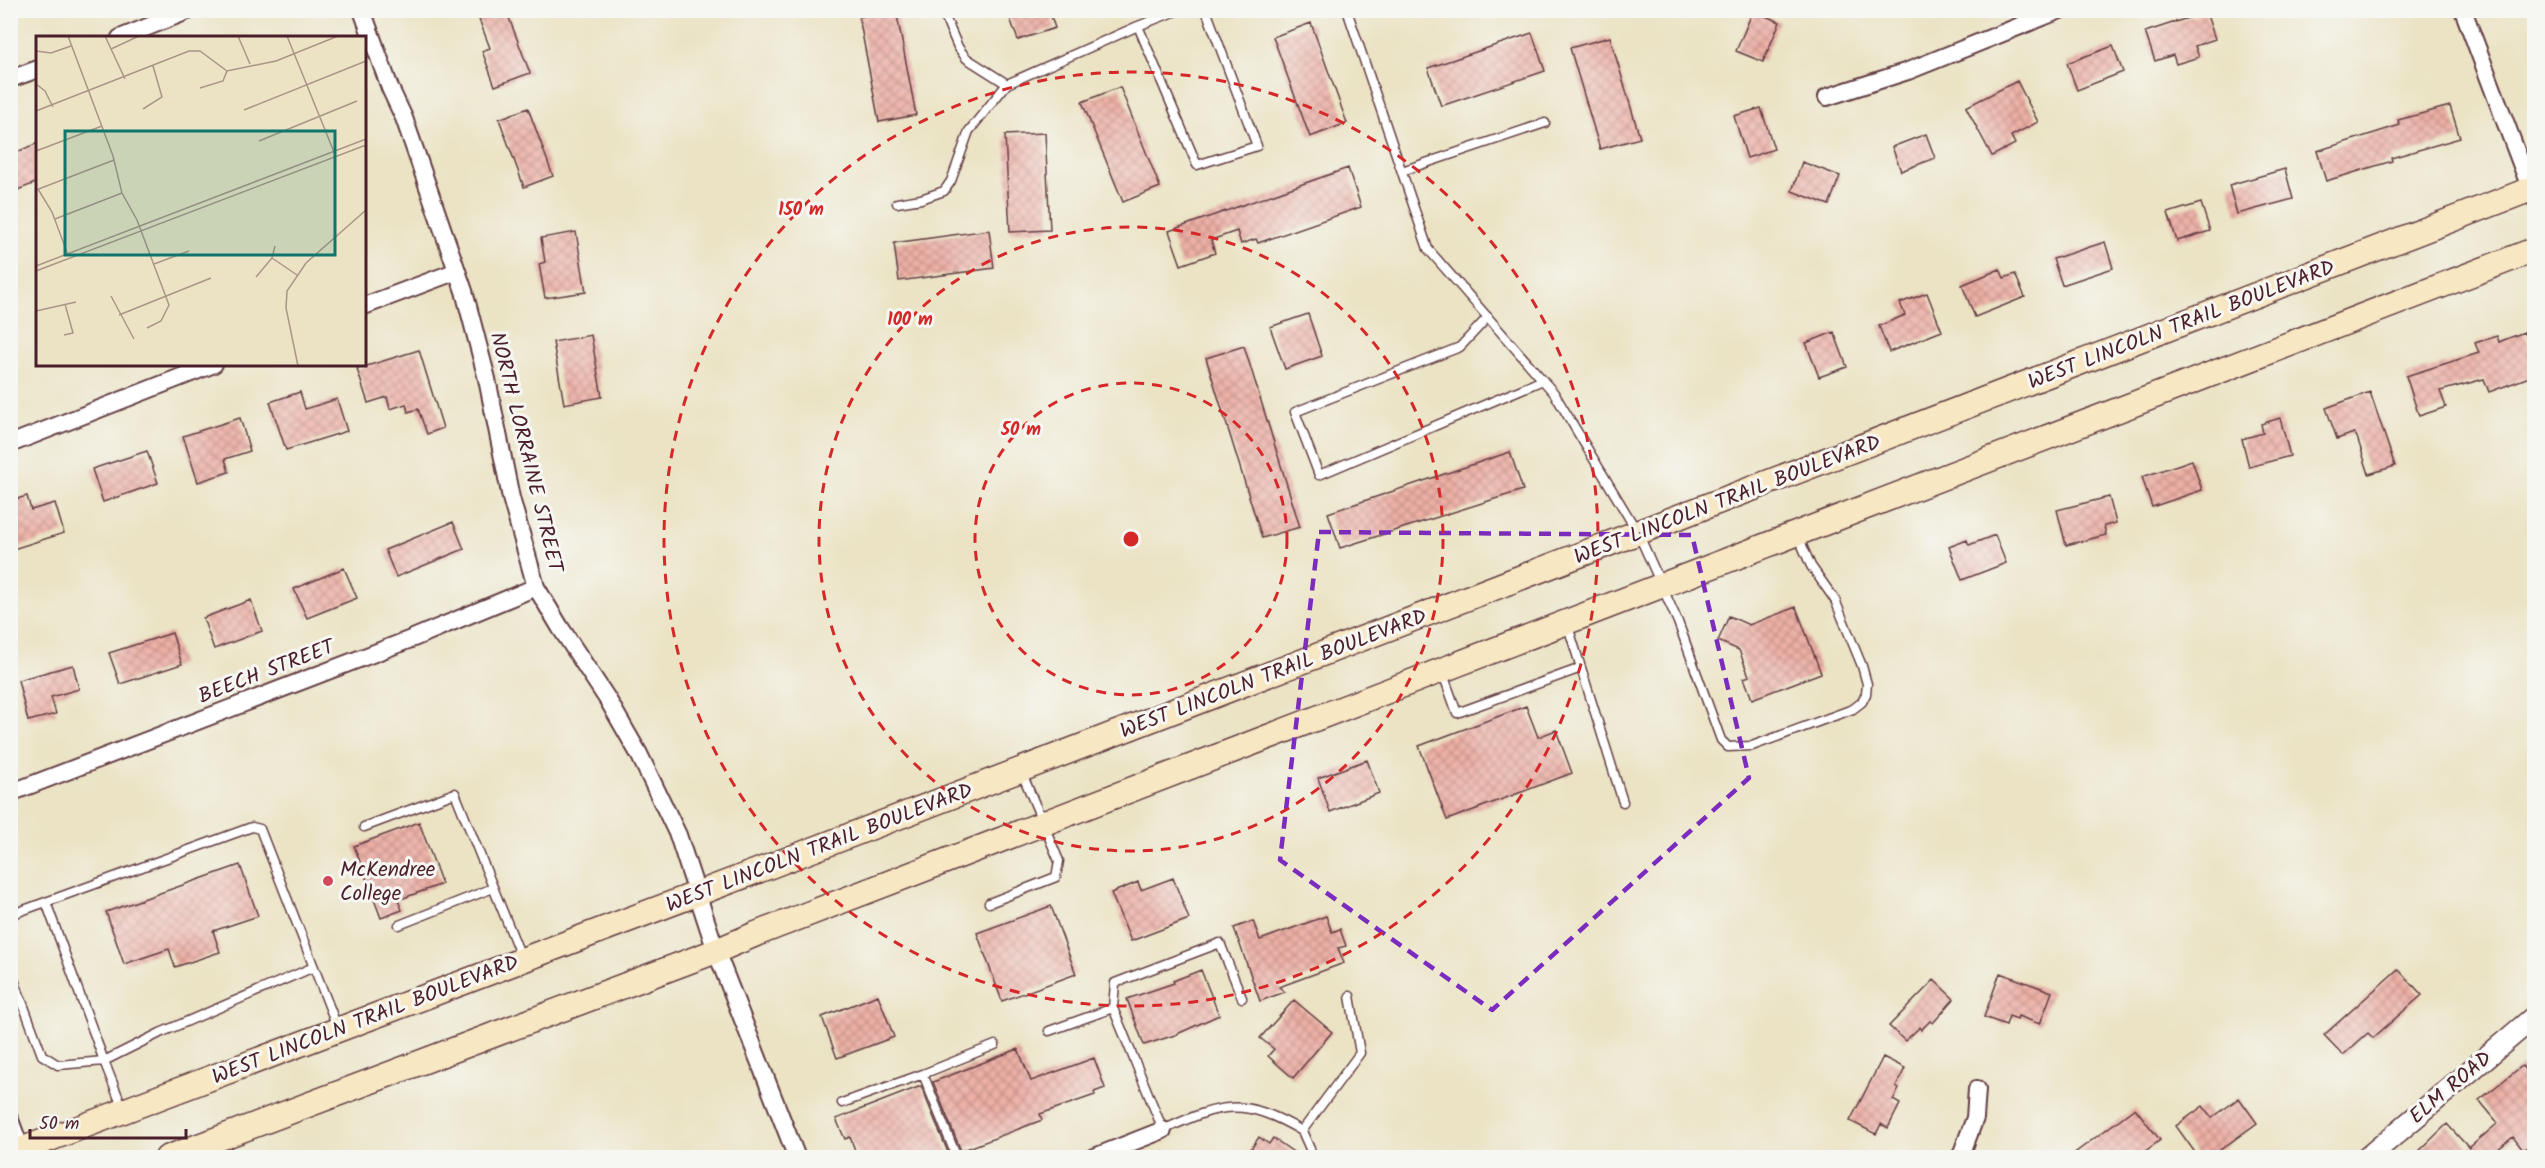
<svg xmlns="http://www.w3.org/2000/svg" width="2545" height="1168" font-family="Kalam,sans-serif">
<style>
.building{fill:url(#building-cross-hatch)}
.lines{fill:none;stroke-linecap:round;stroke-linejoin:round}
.service-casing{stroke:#623c42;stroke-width:11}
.minor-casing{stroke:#623c42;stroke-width:20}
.tertiary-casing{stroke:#623c42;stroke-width:24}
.secondary-casing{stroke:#623c42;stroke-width:27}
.service{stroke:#fff;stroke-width:8}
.minor{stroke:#fff;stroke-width:16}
.tertiary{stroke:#fff;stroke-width:21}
.secondary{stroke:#f8e7c3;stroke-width:24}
.marked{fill:none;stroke:#7b2cbf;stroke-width:4.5;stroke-dasharray:12 8;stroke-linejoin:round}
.ring{fill:none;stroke:#d62828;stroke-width:3;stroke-dasharray:10 8}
.poi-dot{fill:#d1495b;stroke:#f6f6f2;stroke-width:2}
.labels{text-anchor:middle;stroke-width:6;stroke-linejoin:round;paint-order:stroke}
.street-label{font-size:21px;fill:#4a1f2b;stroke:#f6f6f2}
.poi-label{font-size:21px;fill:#4a1f2b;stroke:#f6f6f2;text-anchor:start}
.inset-road{fill:none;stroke:#ab9587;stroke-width:1.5}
.view{fill:#0f766e;fill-opacity:0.15;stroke:#0f766e;stroke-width:3}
.inset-edge{fill:none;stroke:#4a1f2b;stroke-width:3}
.centre{fill:#d62828;stroke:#f6f6f2;stroke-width:3}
.ring-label{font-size:18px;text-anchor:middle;font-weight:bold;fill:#d62828;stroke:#f6f6f2;stroke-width:6;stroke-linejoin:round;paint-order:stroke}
</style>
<defs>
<pattern id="building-cross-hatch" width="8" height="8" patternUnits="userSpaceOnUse" patternTransform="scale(1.5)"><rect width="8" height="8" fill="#edb0a6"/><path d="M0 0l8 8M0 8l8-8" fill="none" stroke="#c28f87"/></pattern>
</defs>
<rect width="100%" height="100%" fill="#f6f6f2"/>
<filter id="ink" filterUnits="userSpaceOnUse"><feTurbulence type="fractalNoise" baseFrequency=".0167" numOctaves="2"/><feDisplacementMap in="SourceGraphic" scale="12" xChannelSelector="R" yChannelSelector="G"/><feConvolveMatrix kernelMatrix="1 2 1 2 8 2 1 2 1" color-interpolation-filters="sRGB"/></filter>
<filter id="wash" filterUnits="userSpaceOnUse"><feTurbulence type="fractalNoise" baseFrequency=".008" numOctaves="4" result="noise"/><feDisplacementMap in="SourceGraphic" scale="24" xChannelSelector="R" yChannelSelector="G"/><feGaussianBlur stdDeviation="1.35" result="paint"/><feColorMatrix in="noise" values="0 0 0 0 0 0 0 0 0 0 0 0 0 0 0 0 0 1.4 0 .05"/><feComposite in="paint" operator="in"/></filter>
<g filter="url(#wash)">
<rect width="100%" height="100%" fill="#ebe3c4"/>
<g id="blocks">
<path class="building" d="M502,10H506L530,73L495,86L482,51L490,48L479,19Z
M896,10L916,115L879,122L859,17Z
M1007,10H1049L1055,28L1018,40Z
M1753,11L1780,22L1763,62L1736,51Z
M2206,12L2215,39L2195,46L2199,57L2176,64L2173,55L2155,61L2145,32Z
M1311,23L1347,123L1310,137L1273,37Z
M1532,33L1545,71L1441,106L1428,68Z
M1610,37L1640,138L1600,149L1570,48Z
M2113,46L2123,72L2077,90L2067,63Z
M2017,81L2038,122L2011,136L2015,144L1992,156L1966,107Z
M1120,87L1160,187L1123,202L1082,102Z
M2450,106L2460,138L2391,158L2392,161L2326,181L2317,151L2400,125L2398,120Z
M528,108L553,176L524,187L499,119Z
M1761,108L1774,149L1747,158L1734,116Z
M1045,133L1050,230L1010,232L1005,135Z
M1926,134L1935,158L1901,171L1892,147Z
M38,143V182L10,193V155Z
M1802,162L1840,176L1829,205L1792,191Z
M1348,168L1361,207L1258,243L1256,239L1241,244L1237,231L1211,240L1215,253L1181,265L1169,231Z
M2285,169L2293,199L2237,214L2229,185Z
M2201,203L2210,231L2177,241L2168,213Z
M989,230L994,268L899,281L894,243Z
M576,232L586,292L545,298L539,264L545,262L541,238Z
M2105,242L2113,268L2062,285L2053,259Z
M2000,269L2004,278L2015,274L2025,297L1975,317L1962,285Z
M1927,293L1942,331L1889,352L1879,326L1905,315L1900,303Z
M1308,314L1322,356L1285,369L1270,327Z
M1834,332L1847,367L1819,377L1806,343Z
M2524,332L2535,361V375L2489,392L2484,379L2440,391L2446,407L2419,416L2406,376L2479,353L2475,343L2497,336L2499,342Z
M591,335L602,397L564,404L553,342Z
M1244,346L1300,527L1262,538L1206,358Z
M419,350L443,428L427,434L418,409L408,412L406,404L390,409L387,397L368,403L357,369Z
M300,392L305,409L337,399L347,431L286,450L270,402Z
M2370,392L2395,466L2369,474L2357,437L2354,433L2337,439L2326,408Z
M240,418L250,451L225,459L229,472L198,482L183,436Z
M2280,418L2290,456L2249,467L2242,439L2263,433L2261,424Z
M147,451L158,483L103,502L92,469Z
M1510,452L1523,490L1340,548L1328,513Z
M2192,460L2202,490L2152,507L2142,477Z
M27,496L31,510L55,503L64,533L10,550V501Z
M2109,497L2116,523L2104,526L2106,535L2066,545L2057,510Z
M453,522L464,549L396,577L385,550Z
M1995,535L2006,563L1962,580L1949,547L1967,540L1969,545Z
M344,568L357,598L307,618L294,589Z
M251,600L262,631L214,649L203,618Z
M1796,607L1821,673L1752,699L1744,678L1749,676L1739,650L1718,641L1729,616L1749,625Z
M172,633L182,664L120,684L109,653Z
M73,665L79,689L51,697L56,714L28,721L18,680Z
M1526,706L1538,737L1556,730L1572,773L1447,820L1419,746Z
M1367,760L1379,793L1330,812L1318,778Z
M419,822L442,884L398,900L402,910L381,918L354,846Z
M240,865L258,916L213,931L220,952L175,967L169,949L124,964L106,912Z
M1173,878L1189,919L1131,941L1111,893L1138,882L1141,890Z
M1051,906L1076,974L1002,1001L977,933Z
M1326,916L1332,932L1340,929L1346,946L1338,948L1344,963L1279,987L1285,992L1260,1001L1234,928L1253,921L1260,940Z
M2398,969L2422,995L2373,1038L2368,1033L2343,1055L2324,1035Z
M1201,970L1219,1015L1175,1035L1144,1045L1127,999L1174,983L1173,981Z
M2000,973L2052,992L2040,1024L2018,1016L2017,1019L2009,1016L2006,1025L1984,1017Z
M1934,980L1954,999L1933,1023L1930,1021L1921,1030L1920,1027L1905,1041L1889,1026Z
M878,995L894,1037L837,1058L822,1017Z
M1294,1000L1332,1032L1293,1078L1268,1056L1274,1049L1260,1038Z
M1018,1049L1031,1081L1094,1058L1105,1088L1094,1092L1095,1095L1040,1114L1042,1120L961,1151L933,1082Z
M1883,1057L1905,1068L1896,1087L1899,1089L1893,1100L1900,1104L1888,1128L1881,1124L1876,1134L1850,1121Z
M2522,1066L2535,1080V1140L2523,1150L2513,1137L2487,1158H2412L2447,1124L2469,1148L2498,1123L2479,1100Z
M921,1086L949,1155L943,1158H858L850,1137L845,1139L836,1119Z
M2239,1098L2257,1123L2209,1158H2199L2176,1126L2203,1106L2212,1118Z
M2135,1108L2160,1140L2136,1158H2068Z
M1259,1137L1269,1144L1273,1138L1302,1158H1245Z"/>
</g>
</g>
<g filter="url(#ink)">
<use href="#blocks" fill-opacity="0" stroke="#623c42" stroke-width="1.5"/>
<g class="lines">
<defs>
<path id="service" d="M942,10L958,47L966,58L1007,84
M1347,10L1428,249L1554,393L1638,533L1678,622L1721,740L1728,747L1752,746L1853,709L1862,702L1866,694L1867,684L1862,666L1835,600L1811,566L1797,534
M1138,26L1197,165L1257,146L1206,10
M1402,171L1545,123
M897,203L921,199L944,191L951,181L969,131L1007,84L1138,26L1179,10
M1488,317L1460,347L1295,412L1319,475L1543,380
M1567,623L1623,802
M1442,671L1457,713L1581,668
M364,827L455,793L522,959
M46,902L104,1061L160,1033L314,967
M989,903L1056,877L1059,861L1021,771
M10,915L252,827L260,829L338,1029
M399,925L493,888
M10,969L42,1055L58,1065L104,1061L123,1109
M1113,1008L1115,983L1220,943L1242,998
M1049,1031L1113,1008L1163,1130C1221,1103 1244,1097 1302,1131L1360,1053L1350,996
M923,1074L995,1045
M842,1103L923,1074L957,1158
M1302,1131L1314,1158"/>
<path id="minor" d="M362,10L390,88L404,118L464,291L487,379L511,498L536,587L560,627L608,700L639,754L678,835L716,951L797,1158
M2463,10L2534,198
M120,38L190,10
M10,79L38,69
M1827,97L1908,71L2060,10
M364,306L457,271
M10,444L214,364
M10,793L411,639L536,587
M10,1120L24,1158
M1092,1158L1163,1130
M1960,1158L1975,1118L1977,1089"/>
<path id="tertiary" d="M2367,1158L2534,1017"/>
<path id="secondary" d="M10,1154L773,865L2534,188
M167,1158L716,951L756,934C1349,707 1941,476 2534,250"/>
</defs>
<use href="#service" class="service-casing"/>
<use href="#minor" class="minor-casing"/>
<use href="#tertiary" class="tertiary-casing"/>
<use href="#secondary" class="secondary-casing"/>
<use href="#service" class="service"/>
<use href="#minor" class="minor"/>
<use href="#tertiary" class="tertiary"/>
<use href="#secondary" class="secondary"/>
</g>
</g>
<path class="marked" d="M1319,532L1692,535L1749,778L1492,1010L1280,860Z"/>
<g class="ring">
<circle cx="1131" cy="539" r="156"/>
<circle cx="1131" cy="539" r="312"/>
<circle cx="1131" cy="539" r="467"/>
</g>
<circle class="poi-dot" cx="328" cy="881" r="6"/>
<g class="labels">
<g class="street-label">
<text transform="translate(2181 324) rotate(-21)" y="7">WEST LINCOLN TRAIL BOULEVARD</text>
<text transform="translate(527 452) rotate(76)" y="7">NORTH LORRAINE STREET</text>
<text transform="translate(1727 499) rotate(-21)" y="7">WEST LINCOLN TRAIL BOULEVARD</text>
<text transform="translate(266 671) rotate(-21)" y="7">BEECH STREET</text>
<text transform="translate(1273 673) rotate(-21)" y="7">WEST LINCOLN TRAIL BOULEVARD</text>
<text transform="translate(819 847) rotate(-21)" y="7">WEST LINCOLN TRAIL BOULEVARD</text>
<text transform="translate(365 1019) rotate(-21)" y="7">WEST LINCOLN TRAIL BOULEVARD</text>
<text transform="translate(2450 1087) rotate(-40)" y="7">ELM ROAD</text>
</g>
<g class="poi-label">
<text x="340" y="876">McKendree<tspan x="340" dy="24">College</tspan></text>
</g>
</g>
<g transform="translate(36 36)">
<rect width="330" height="330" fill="#ebe3c4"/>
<path class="inset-road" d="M32,0L77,120L86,157L101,184L133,269L125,285L111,292M69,0L89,43M202,0L214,28M251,0L300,121M75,13L103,0M0,15L15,17L35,10M0,48L9,55L17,71M164,52L187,45L191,35M107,73L126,61L117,30M208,74L330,25M0,75L153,15H164L191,35L240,25L302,0M223,105L321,65M0,115L66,90M2,153L16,176L32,219M0,154L78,124M19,183L86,157M236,222L261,239M118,228L153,215M0,230L330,103M0,235L330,109M220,241L236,222L239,210M75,260L98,303M0,275L40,266M83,279L175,242M28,299L37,297L29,268M262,330L250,272L251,255L270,227L330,174"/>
<path class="view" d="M29,95H299V219H29Z"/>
<rect width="330" height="330" class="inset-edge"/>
</g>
<circle cx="1131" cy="539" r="9" class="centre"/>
<g class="ring-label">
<text x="801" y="215">150 m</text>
<text x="910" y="325">100 m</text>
<text x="1021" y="435">50 m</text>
</g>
<rect width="2545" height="1168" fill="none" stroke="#f6f6f2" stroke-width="36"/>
<path d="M30 1129v9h156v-9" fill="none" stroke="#4a1f2b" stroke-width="3"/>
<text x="39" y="1129" font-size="18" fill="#4a1f2b" stroke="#f6f6f2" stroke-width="4.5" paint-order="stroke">50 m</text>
</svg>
